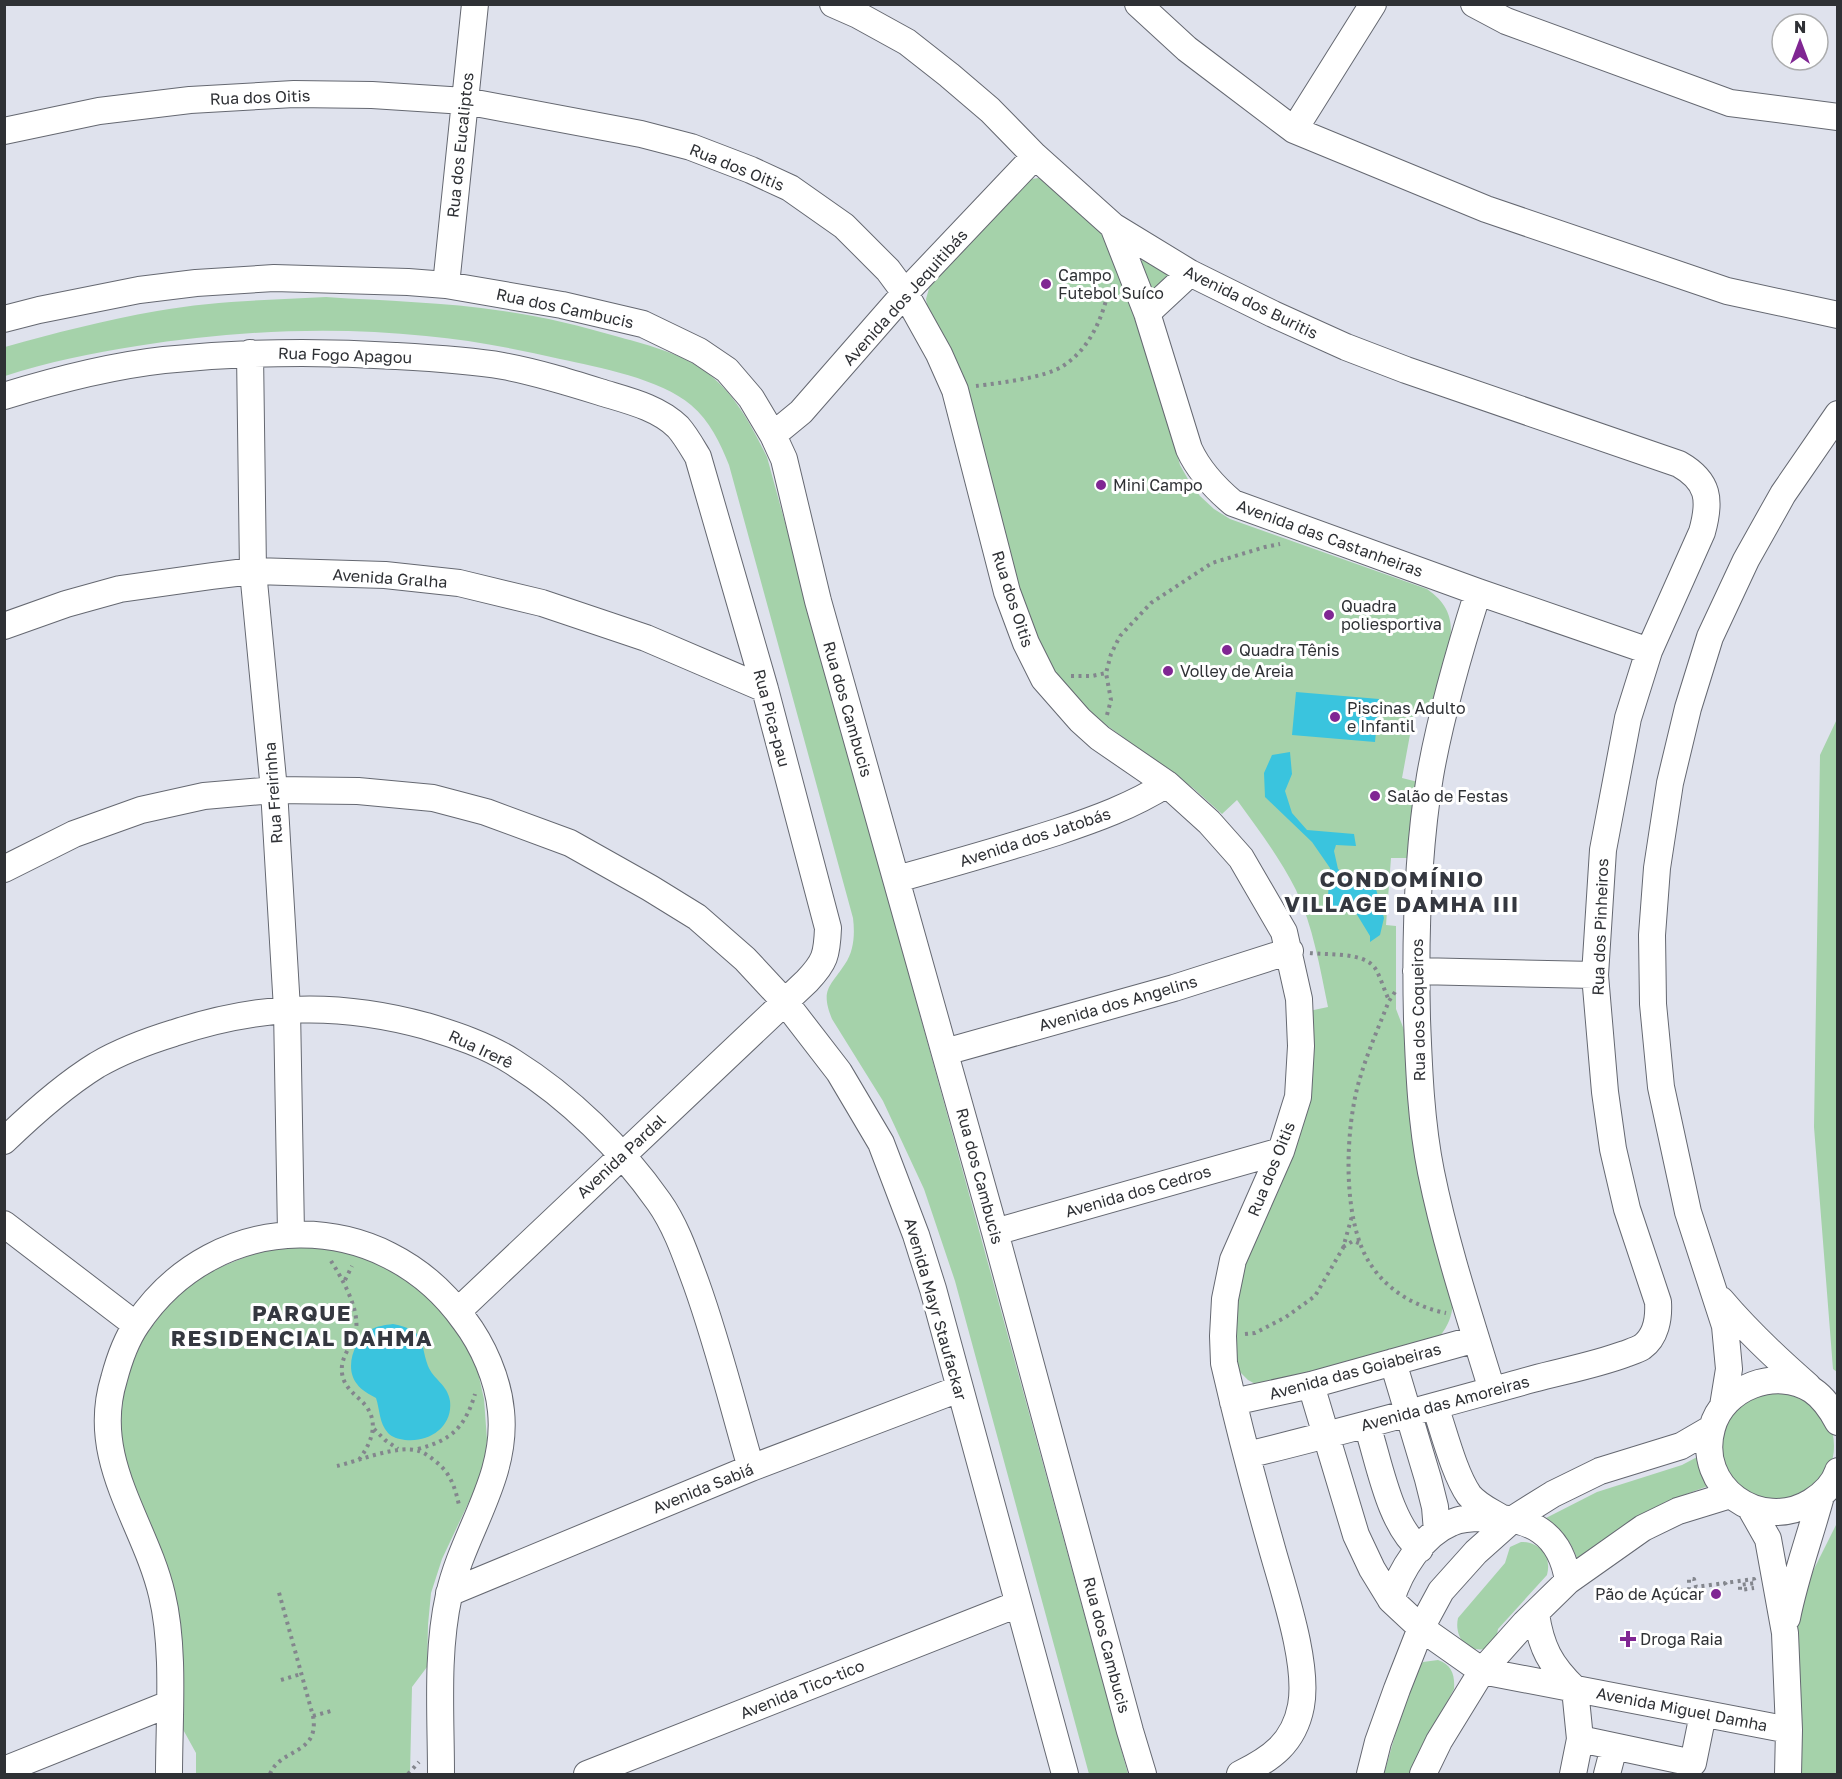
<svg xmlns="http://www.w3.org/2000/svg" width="1842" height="1779" font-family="'Golos Text',sans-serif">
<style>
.green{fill:#a5d2aa}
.water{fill:#3ac4de}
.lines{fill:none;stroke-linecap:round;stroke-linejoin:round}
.minor-casing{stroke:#656871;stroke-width:28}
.path{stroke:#83868d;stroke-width:4;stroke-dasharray:3 4.5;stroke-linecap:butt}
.minor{stroke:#fff;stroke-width:26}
.poi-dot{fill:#802693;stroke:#fff;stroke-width:2}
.labels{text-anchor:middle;stroke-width:6;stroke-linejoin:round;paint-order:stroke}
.street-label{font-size:16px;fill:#2f3135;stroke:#fff}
.poi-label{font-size:16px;fill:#2f3135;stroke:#fff;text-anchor:start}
.district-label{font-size:22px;font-weight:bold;letter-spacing:1.5px;fill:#353840;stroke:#fff}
</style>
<rect width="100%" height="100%" fill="#dfe2ed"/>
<path class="green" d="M1038,178L1044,179L1102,230L1130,283L1180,465L1189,481L1200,496L1214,509L1230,519L1427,589C1460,612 1452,637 1443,670C1439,685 1435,700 1431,716L1414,713L1402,778L1418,782L1407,858H1391L1386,925L1396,926V1009L1406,1035L1453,1303C1452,1316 1448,1326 1440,1336L1272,1387L1259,1386L1248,1380L1235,1367L1231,1309L1254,1235L1277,1194L1294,1150L1309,1011L1328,1007C1320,968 1313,926 1296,890C1280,858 1258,829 1237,800L1222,814L1193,788L1080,706L1064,688L1035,641L928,311L926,299L930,285L1026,180Z
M1146,257L1163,268L1169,277L1153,291L1147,286L1139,266L1142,260Z
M326,297C385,301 445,302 503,311C542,316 581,326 619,337C651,346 684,354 710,375C737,397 752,427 767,457L1128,1774H1089L955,1281L924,1189L883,1101L832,1019C820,989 830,987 845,964C854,951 855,934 853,918L729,465C720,443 710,421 691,405C661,379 598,367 560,359C516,349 471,340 426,336C329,326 232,331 137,346C92,353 47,362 5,376V347C55,333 105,320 157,311C213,301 270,300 326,297Z
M1837,719L1838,1372H1837L1833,1369L1814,1127L1820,755Z
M298,1246L332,1248L396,1269L441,1308L461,1337L477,1368L484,1399L487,1440L484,1464L474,1491L442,1559L431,1593L428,1625L427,1667L412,1687L410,1774H196V1753L180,1724L120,1439L123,1397L131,1367L143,1339L162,1313L186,1288L211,1271L268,1248Z
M1722 1446a56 56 0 1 1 112 0a56 56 0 1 1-112 0Z
M1699,1456L1708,1486L1665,1502L1579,1564C1573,1544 1563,1530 1546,1518L1597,1492L1682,1465Z
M1837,1523V1774H1801L1795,1618L1814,1569Z
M1521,1542C1540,1542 1552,1556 1547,1575L1498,1629L1495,1645C1473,1658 1453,1641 1458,1618L1505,1563L1510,1547Z
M1438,1660C1452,1665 1455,1675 1454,1689L1409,1774H1384L1413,1672L1423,1662Z"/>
<path class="water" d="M1296,692L1379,699L1375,742L1292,735Z
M1290,752L1292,774L1285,791L1292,813L1307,830L1354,834L1356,846L1336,845L1334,851L1338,869L1349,877L1361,879L1376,889L1384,918L1380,935L1370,942V936L1356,913L1334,910L1328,896L1330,868L1312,842L1265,797L1264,773L1272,755Z
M393,1324C427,1331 419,1340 428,1366C433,1379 448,1385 450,1401C453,1427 429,1443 405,1440C398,1439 392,1437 388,1433C379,1423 380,1410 376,1398C369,1394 361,1390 357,1384C344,1368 354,1340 370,1330C377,1326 385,1325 393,1324Z"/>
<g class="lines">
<defs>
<path id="minor" d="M833,4L858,15L907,42L949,75L990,110L1035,156L1113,226L1190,273L1273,314L1346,347L1406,370L1679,464C1709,481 1711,500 1702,532L1649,651L1628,718L1603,850L1595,975L1605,1092L1613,1149L1627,1209L1658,1302C1659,1318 1656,1337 1642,1347C1637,1350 1630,1352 1625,1354C1595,1365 1563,1371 1533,1379C1438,1405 1343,1432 1247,1455
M1138,4L1187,49L1294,130L1486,209L1727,291L1838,315
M1474,4L1506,21L1730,103L1838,117
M1294,130L1373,4
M4,131L99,111L190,100L294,94L372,95L465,101L641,134L691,147L751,170L790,188L844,226L888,270L905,293L939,354L955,390L1007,592L1026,643L1044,679L1080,720L1100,738L1167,784L1209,822L1241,858L1284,932L1299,999L1301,1046L1298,1097L1281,1151L1233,1260L1225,1299L1223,1336L1224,1363C1238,1424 1254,1485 1271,1545C1283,1589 1309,1663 1301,1706C1294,1743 1271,1759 1240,1774
M1113,226L1147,313L1189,449C1199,471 1214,487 1233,503L1478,592L1649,651
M446,285L475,4
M1147,313L1190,273
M4,319L39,310L139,290L196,283L274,278L408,282L446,285L562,305L643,324L699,351L727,370L751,398L773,435L784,459L818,601L995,1232L1130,1731L1143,1774
M250,353L253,571L274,790L287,1009L291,1233
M4,396C56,380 110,366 164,360C241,352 318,351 395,356C431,358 468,360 503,366C536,372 568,382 600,392C626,400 658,407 678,427C686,436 692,447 698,457L765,689L828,928C827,955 825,962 807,981L458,1311
M773,435L801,412L905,293L1035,156
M1478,592C1459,652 1441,713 1430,776C1417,856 1415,938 1417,1019C1419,1071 1421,1122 1431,1172C1446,1246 1470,1318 1492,1390
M4,626L66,604L120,589L212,576L253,571L385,575L459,583L542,603L646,638L765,689
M4,869L74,834L141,810L204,796L274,790L358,791L433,798L486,812L570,843L650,888L697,917L745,959L785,1002L839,1072L881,1143L916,1235L933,1289L1065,1774
M897,879C951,864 1004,849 1057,832C1096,819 1132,806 1167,784
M1416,971L1595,975
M945,1052L1174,988L1290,951
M4,1141C33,1113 63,1086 97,1065C121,1051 148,1041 174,1033C261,1004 338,1002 426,1026C456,1035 486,1045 513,1062C569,1097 621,1148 659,1202C676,1226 686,1256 696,1283C718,1344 733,1406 751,1468
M4,1224L136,1325
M995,1232L1281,1151
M1721,1300C1748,1332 1777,1359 1808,1386
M1393,1362L1428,1479L1435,1507L1437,1531
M1311,1385L1356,1535L1372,1569L1391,1600
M1233,1402L1311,1385L1476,1339
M1435,1406C1444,1432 1454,1473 1469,1495C1477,1505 1490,1511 1500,1517
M1723,1406L1729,1369L1725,1326L1688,1212L1661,1087L1653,1004L1652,935L1657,868L1670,783L1688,708L1710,637L1746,560L1783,494L1838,414
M1838,1422C1831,1409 1824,1398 1812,1390C1776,1367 1723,1387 1712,1428C1695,1487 1760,1533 1811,1502C1822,1495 1834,1484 1838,1471
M1367,1425C1379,1461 1389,1524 1420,1549
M1751,1509L1768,1539L1785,1633L1789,1730L1788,1774
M1568,1581C1561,1533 1530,1516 1483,1518C1473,1518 1461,1518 1451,1523C1422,1535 1400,1571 1391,1600L1421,1628L1482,1671L1789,1730
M449,1593L751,1468L959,1389
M1536,1614C1541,1647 1550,1665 1575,1689
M1787,1618C1795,1577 1810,1537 1821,1496
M1575,1689L1580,1739L1693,1763L1703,1714
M4,1770L169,1704
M169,1774C169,1718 175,1649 162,1595C145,1522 89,1460 114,1379C119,1360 126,1340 137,1324C216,1206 382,1205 464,1320C483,1345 498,1379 501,1411C508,1478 463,1532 449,1595C436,1653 441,1715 441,1774
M587,1774L1018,1604
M1370,1774L1378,1742L1397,1689L1421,1628L1441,1591L1476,1552L1513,1519L1553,1494L1600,1471L1681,1446L1712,1428
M1423,1774L1439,1741L1482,1671L1525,1623L1568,1581L1643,1528L1678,1511L1730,1495
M1573,1774L1580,1739
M1607,1774L1614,1747"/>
</defs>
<use href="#minor" class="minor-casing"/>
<path class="path" d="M976,386C999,383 1044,378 1063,366C1091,348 1104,315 1110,283
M1071,676H1092L1106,673
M1107,715L1111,700L1106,673L1111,654L1120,636L1151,603L1212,563L1265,547L1280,544
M1310,953C1328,955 1364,952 1375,968C1381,978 1384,990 1389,1000
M1395,992L1389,1001C1379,1026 1368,1051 1360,1078C1345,1126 1341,1222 1371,1265C1388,1291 1416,1307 1446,1313
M1343,1247L1353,1241L1361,1244
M331,1261C342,1278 362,1313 355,1334C351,1347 340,1358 342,1373C344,1389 357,1395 366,1406C380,1425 370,1445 358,1461
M345,1280L352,1266
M1245,1334L1255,1333L1286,1317L1315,1296L1343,1248L1352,1216
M374,1429L385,1440L398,1449
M418,1449C452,1440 465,1427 475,1394
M337,1466C358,1461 399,1444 419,1451C425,1453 430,1457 435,1461C450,1472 455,1487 459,1505
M1726,1585L1725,1583L1754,1579L1755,1583L1740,1585V1590L1754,1588
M1673,1592L1689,1589V1579H1694L1696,1587L1725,1583
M281,1680L301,1674
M313,1716L331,1711
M270,1774C280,1748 320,1755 313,1716L278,1589
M408,1774L419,1762"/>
<use href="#minor" class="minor"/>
</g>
<g class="poi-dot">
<circle cx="1046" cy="284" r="6"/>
<circle cx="1101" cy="485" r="6"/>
<circle cx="1329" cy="615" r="6"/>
<circle cx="1227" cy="650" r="6"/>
<circle cx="1168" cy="671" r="6"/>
<circle cx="1335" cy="717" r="6"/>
<circle cx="1375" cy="796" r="6"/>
<circle cx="1716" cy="1594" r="6"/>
<path d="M1625 1630h6v6h6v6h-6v6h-6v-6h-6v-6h6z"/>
</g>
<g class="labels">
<g class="street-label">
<text transform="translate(260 97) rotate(-2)" y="6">Rua dos Oitis</text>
<text transform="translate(460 145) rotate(-84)" y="6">Rua dos Eucaliptos</text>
<text transform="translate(737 167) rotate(22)" y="6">Rua dos Oitis</text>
<text transform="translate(905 297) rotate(-48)" y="6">Avenida dos Jequitibás</text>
<text transform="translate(1251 302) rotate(26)" y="6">Avenida dos Buritis</text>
<text transform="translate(565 308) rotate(12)" y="6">Rua dos Cambucis</text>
<text transform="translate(345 355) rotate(2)" y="6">Rua Fogo Apagou</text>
<text transform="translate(1330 538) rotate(20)" y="6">Avenida das Castanheiras</text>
<text transform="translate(390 578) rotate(4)" y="6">Avenida Gralha</text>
<text transform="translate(1013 599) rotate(72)" y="6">Rua dos Oitis</text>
<text transform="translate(848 709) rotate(74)" y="6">Rua dos Cambucis</text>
<text transform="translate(772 718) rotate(75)" y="6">Rua Pica-pau</text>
<text transform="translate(273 793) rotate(-94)" y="6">Rua Freirinha</text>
<text transform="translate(1035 837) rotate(-18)" y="6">Avenida dos Jatobás</text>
<text transform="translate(1600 927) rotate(-88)" y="6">Rua dos Pinheiros</text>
<text transform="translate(1118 1003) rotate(-16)" y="6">Avenida dos Angelins</text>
<text transform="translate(1418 1010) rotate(-91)" y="6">Rua dos Coqueiros</text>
<text transform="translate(481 1049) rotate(25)" y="6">Rua Irerê</text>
<text transform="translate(621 1156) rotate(-43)" y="6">Avenida Pardal</text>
<text transform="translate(1271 1169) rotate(-68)" y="6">Rua dos Oitis</text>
<text transform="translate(980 1176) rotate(75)" y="6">Rua dos Cambucis</text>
<text transform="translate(1138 1191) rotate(-16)" y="6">Avenida dos Cedros</text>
<text transform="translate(936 1309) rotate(74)" y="6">Avenida Mayr Staufackar</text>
<text transform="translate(1355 1371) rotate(-15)" y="6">Avenida das Goiabeiras</text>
<text transform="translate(1445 1403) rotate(-15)" y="6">Avenida das Amoreiras</text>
<text transform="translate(703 1488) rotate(-22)" y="6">Avenida Sabiá</text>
<text transform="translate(1107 1645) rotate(75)" y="6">Rua dos Cambucis</text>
<text transform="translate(802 1689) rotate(-22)" y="6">Avenida Tico-tico</text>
<text transform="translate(1682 1709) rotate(11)" y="6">Avenida Miguel Damha</text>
</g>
<g class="poi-label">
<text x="1058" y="281">Campo<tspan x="1058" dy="18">Futebol Suíco</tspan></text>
<text x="1113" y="491">Mini Campo</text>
<text x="1341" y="612">Quadra<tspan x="1341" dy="18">poliesportiva</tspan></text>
<text x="1239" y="656">Quadra Tênis</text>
<text x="1180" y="677">Volley de Areia</text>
<text x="1347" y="714">Piscinas Adulto<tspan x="1347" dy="18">e Infantil</tspan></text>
<text x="1387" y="802">Salão de Festas</text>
<text x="1704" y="1600" text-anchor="end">Pão de Açúcar</text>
<text x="1640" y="1645">Droga Raia</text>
</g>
<g class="district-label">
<text x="1402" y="887">CONDOMÍNIO<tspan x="1402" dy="25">VILLAGE DAMHA III</tspan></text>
<text x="302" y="1321">PARQUE<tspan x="302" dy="25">RESIDENCIAL DAHMA</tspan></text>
</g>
</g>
<rect width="1842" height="1779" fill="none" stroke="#2f3135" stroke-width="12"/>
<g transform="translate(1800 42)"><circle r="28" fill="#ffffff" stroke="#acadae" stroke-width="1.5"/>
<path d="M0-4.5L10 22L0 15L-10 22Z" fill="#802693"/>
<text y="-9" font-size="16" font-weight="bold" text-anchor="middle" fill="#2f3135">N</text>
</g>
</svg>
